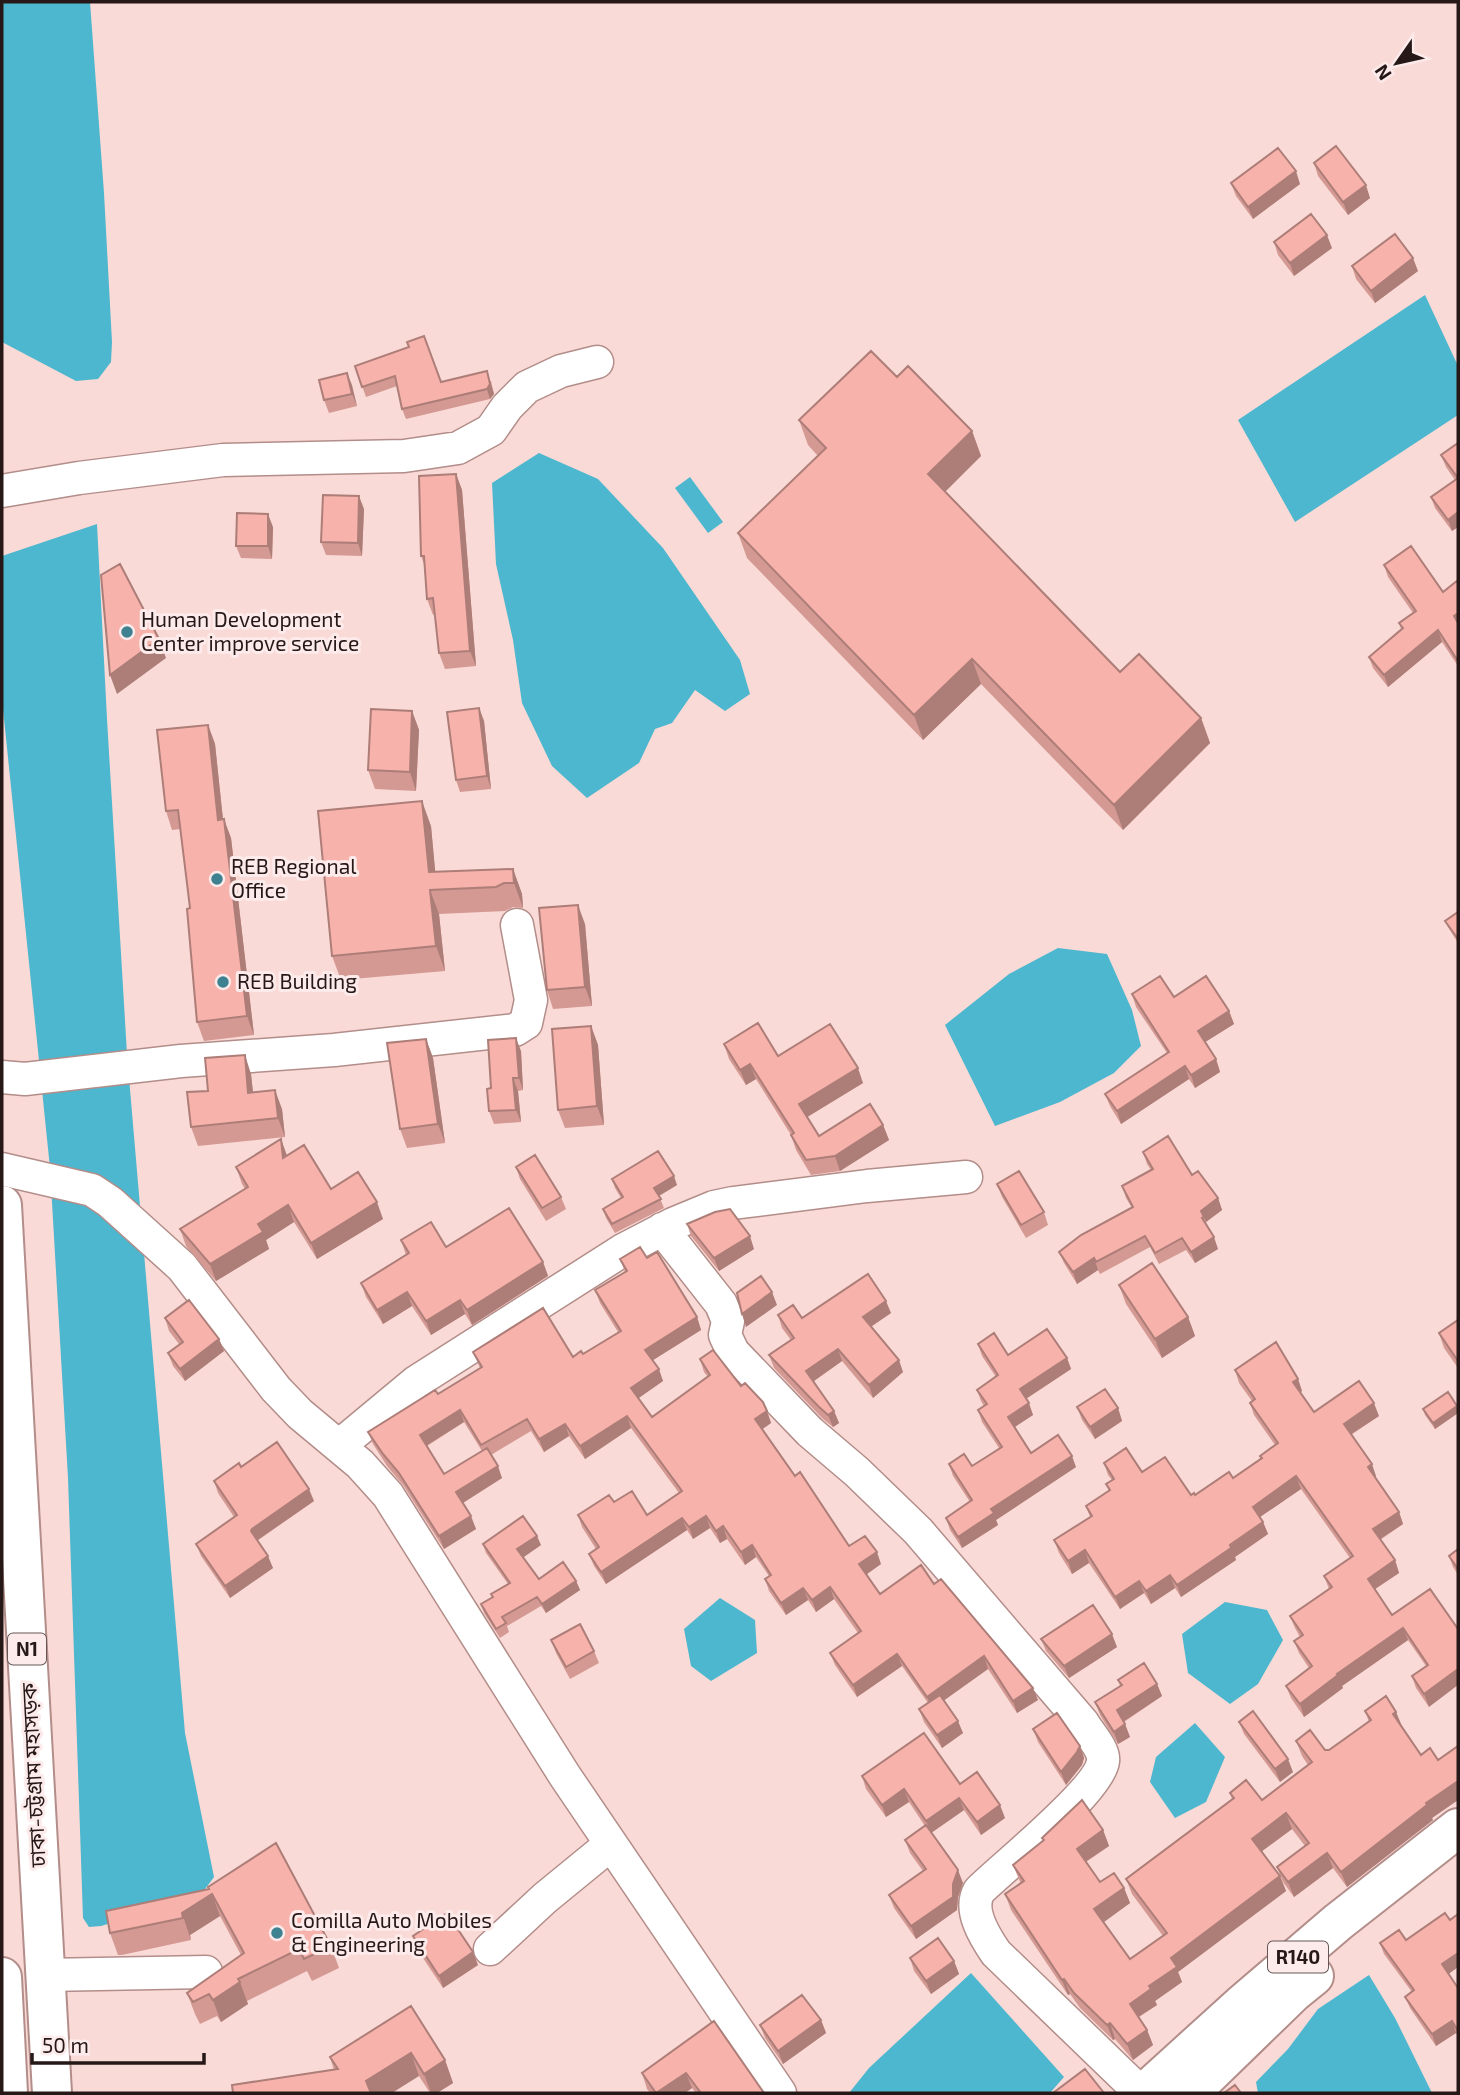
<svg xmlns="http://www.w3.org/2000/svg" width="1460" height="2095" font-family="'Exo 2','Noto Sans Bengali',sans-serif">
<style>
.water{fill:#4cb7ce}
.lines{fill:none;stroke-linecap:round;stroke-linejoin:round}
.minor-casing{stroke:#b28d89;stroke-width:35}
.major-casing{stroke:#b28d89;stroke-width:42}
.highway-casing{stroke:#b28d89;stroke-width:42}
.minor{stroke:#fff;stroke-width:32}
.major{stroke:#fff;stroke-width:38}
.highway{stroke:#fff;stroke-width:38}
.wall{fill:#d49993;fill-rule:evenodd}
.shaded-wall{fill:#ad7d78}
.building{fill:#f7b2ab;stroke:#ad7d78;stroke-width:2}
.poi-dot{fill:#3e8191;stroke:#fcebea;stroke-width:2.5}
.labels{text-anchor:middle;stroke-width:6;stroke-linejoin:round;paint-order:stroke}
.shield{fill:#fcebea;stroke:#665756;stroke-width:2}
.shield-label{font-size:19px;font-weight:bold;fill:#261817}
.poi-label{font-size:21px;fill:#261817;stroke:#fcebea;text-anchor:start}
.street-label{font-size:21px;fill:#261817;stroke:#fcebea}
</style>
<rect width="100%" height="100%" fill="#fadad6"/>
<path class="water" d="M2,2H90L104,193L112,342L111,362L98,379L76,381L2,342Z
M1425,295L1458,366V415L1295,522L1238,420Z
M539,453L598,479L663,548L740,660L750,694L725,711L695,690L672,723L655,729L639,763L587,798L552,766L522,703L513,640L496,564L492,483Z
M690,477L723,522L708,533L675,488Z
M97,524L107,719L127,1054L185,1733L214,1877L200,1896L101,1926L89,1927L83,1918L68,1478L50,1168L2,699V556Z
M1058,948L1107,954L1132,1010L1141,1046L1114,1073L1060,1102L995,1126L945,1025L1009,974Z
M720,1598L755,1620L757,1653L711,1681L691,1666L684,1629Z
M1225,1602L1267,1610L1283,1640L1258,1684L1230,1704L1188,1673L1182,1634Z
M1195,1723L1225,1757L1206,1802L1175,1818L1150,1782L1156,1757Z
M971,1973L1064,2077L1050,2093H849L869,2068Z
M1369,1975L1395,2018L1432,2093H1258L1256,2082L1288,2049L1318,2009Z"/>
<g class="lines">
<defs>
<path id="minor" d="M2,491L79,478L223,460L404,456L458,448L491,430L507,407L527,387L561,371L597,362
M2,1077L25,1079L181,1061L334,1050L515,1030L526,1023L531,1000L517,925
M2,1169L92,1190L110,1202L182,1267L276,1389L300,1414L360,1464L388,1495L565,1776L780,2093
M662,1229L721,1304L728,1321L725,1335L733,1352L810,1432L857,1472L918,1531L1083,1723C1088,1732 1105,1750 1103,1761C1100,1790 1003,1867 979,1891C968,1910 985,1937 996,1953L1141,2093
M339,1446L416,1382L623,1250L673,1224L714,1207L733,1203L867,1186L966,1177
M490,1949L545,1898L611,1844
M45,1975L206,1972"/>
<path id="major" d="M1144,2093L1241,2005L1338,1922L1458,1828
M1190,2093L1293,1993L1314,1976"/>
<path id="highway" d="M2,1205L52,2093
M2,1977L8,2093"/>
</defs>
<use href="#minor" class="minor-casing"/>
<use href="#major" class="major-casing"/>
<use href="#highway" class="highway-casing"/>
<use href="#minor" class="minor"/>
<use href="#major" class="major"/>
<use href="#highway" class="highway"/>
</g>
<path class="wall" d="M1314,163L1370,198L1348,215L1318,176Z
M1231,183L1300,184L1253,219L1236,196Z
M1274,242L1332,248L1294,276L1278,255Z
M1352,266L1418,271L1375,303L1356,279Z
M355,366L441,382L491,381L494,394L490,399L406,419L402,409L397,386L366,397Z
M347,373L357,406L329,413L324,400Z
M897,377L972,431L981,456L945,491L1120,672L1201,718L1210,743L1123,830L981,684L923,740L747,558L738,533L818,456L808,445L799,420Z
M1458,443V527L1452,531L1435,508L1431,497L1455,480L1446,467L1441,455Z
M456,474L462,490L476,666L445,669L439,653L435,614L433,615L427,599L424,564L421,556Z
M364,509L362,556L326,555L321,542Z
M273,527L272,559L241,558L236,546Z
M1384,565L1443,592L1458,580V666L1442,642L1388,687L1373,668L1369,657L1401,629L1399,623L1413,613L1388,577Z
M479,708L484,721L491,789L460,792L456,780Z
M412,711L419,730L416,791L375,789L368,770Z
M208,725L215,744L223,819L231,838L254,1035L204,1041L197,1022L190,908L180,829L172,830L166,811Z
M431,826L435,872L513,869L522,894L523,908L513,907L505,911L439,914L445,971L341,980L332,956Z
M1458,912V943L1448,927L1445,921Z
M585,924L592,1006L553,1009L547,990Z
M1132,994L1174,997L1229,1011L1234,1024L1205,1042L1216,1059L1220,1072L1195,1088L1189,1079L1121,1124L1110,1106L1105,1094L1167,1053L1136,1007Z
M591,1026L598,1045L604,1125L565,1128L558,1110Z
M426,1039L433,1058L445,1143L407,1148L400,1129Z
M724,1044L778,1056L863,1083L807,1117L819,1136L883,1125L889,1140L840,1171L811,1175L796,1150L791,1135L756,1079L746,1085L729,1059Z
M521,1051L523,1090L518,1091L521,1122L494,1124L489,1111L491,1088Z
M251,1074L253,1092L282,1109L285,1137L198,1146L191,1127L208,1091Z
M281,1139L287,1156L331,1189L383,1219L317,1259L294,1222L266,1240L269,1249L216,1281L186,1246L180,1229L245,1189L242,1184L236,1167Z
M1143,1152L1192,1175L1218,1198L1222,1210L1206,1222L1218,1249L1195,1263L1186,1250L1159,1264L1150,1247L1100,1274L1098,1270L1077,1284L1064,1263L1059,1252L1132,1208L1126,1198L1122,1186L1151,1170L1147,1164Z
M516,1167L561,1197L566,1209L546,1221L520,1179Z
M612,1179L677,1185L659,1196L664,1208L615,1233L606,1218L603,1209L621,1198L615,1188Z
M997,1184L1044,1212L1048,1225L1026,1238L1002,1197Z
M687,1224L754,1249L719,1271L691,1236Z
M401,1240L543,1262L548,1276L472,1325L465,1314L431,1335L412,1306L383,1324L366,1297L361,1283L406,1255Z
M647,1258L697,1317L701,1330L653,1360L663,1381L638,1398L652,1417L708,1377L704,1372L700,1359L741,1386L767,1411L771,1423L762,1429L795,1476L849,1546L881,1564L867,1574L880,1594L934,1584L1038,1700L1017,1713L988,1669L944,1700L963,1733L942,1748L924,1722L919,1709L928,1703L902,1666L857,1697L835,1665L830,1653L858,1633L834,1599L816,1612L808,1600L786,1615L769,1591L765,1579L769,1576L756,1557L745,1565L727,1539L720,1543L710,1528L693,1539L687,1530L606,1584L594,1566L589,1554L596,1549L582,1527L578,1515L614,1502L647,1515L679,1493L631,1428L585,1459L569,1436L544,1452L531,1431L491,1455L502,1478L463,1503L476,1529L444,1549L403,1485L387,1466L373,1444L368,1432L438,1394L480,1368L473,1352L573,1357L583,1354L618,1332L600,1303L595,1290L625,1272L620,1259ZM464,1422L482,1451L444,1474L427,1446Z
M1119,1285L1188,1317L1195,1336L1162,1358L1126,1304Z
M891,1313L871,1327L903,1372L873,1398L842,1361L814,1381L834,1411L839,1423L833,1427L823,1419L774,1368L769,1355L791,1340L782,1328L778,1315L802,1318Z
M165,1318L219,1339L224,1351L185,1381L173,1366L168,1353L179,1344L169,1331Z
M1458,1320V1368L1444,1348L1439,1333Z
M978,1344L1008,1355L1067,1358L1071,1369L1026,1399L1033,1415L1014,1427L1031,1453L1076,1467L996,1520L998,1525L962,1548L950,1530L946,1518L970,1502L953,1476L949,1464L972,1466L999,1448L982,1422L978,1410L984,1406L981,1401L977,1390L996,1377L982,1356Z
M1235,1370L1298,1379L1302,1391L1300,1393L1314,1412L1379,1416L1351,1435L1376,1476L1375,1477L1399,1512L1403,1524L1380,1540L1395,1560L1399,1573L1375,1589L1392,1615L1430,1589L1429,1707L1416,1688L1412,1676L1426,1666L1408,1640L1342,1686L1343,1688L1304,1717L1291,1698L1286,1686L1309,1668L1299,1653L1294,1641L1300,1637L1295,1628L1290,1616L1329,1589L1324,1576L1350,1558L1301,1489L1260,1517L1263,1522L1268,1534L1235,1557L1236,1560L1181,1597L1175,1588L1151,1604L1144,1593L1120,1609L1089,1563L1072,1574L1059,1553L1054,1540L1090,1517L1086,1506L1109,1491L1106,1484L1112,1480L1108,1475L1104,1463L1142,1472L1191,1495H1195L1233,1478L1261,1458L1260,1456L1275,1445L1254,1415L1250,1403L1252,1401L1239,1383Z
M1457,1406L1458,1413L1435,1429L1425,1415L1423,1409Z
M1077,1407L1118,1408L1122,1421L1095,1439L1082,1420Z
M241,1467L314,1501L257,1541L273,1568L230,1598L201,1556L196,1544L234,1517L218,1493L214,1481Z
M483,1544L541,1545L523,1557L539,1579L576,1581L580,1590L546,1613L541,1606L507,1626L509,1632L500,1638L484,1613L481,1604L492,1597L491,1594L508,1584L486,1553Z
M1458,1549V1575L1453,1567L1449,1556Z
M1041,1639L1117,1647L1069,1678L1046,1651Z
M551,1640L594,1651L599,1663L570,1679L556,1653Z
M1118,1680L1157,1684L1162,1696L1124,1722L1130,1737L1118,1744L1100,1715L1095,1702L1120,1686Z
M1365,1711L1396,1712L1402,1726L1421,1755L1438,1760L1458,1746V1800L1432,1818L1433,1820L1347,1887L1333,1868L1294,1897L1283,1882L1277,1867L1305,1846L1292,1829L1262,1851L1280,1876L1286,1891L1178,1972L1182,1982L1155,2001L1157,2005L1139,2017L1147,2030L1153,2045L1133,2060L1115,2039L1113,2040L1080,2008L1070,1994L1068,1995L1011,1910L1005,1894L1021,1884L1013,1865L1103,1830L1109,1846L1086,1862L1100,1882L1124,1888L1130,1903L1103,1922L1130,1959L1163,1936L1132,1894L1126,1879L1232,1799L1230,1793L1262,1800L1308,1765L1302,1756L1296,1741L1325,1750H1329L1369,1722Z
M1239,1722L1293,1772L1280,1782L1244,1734Z
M1033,1729L1080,1746L1084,1758L1082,1765L1066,1785L1038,1742Z
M862,1776L960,1784L1005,1818L981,1835L964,1810L931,1833L963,1883L958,1897L957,1910L916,1939L894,1908L889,1895L923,1871L910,1853L905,1840L925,1826L909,1802L886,1817L866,1789Z
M208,1889L331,1946L339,1968L312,1981L307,1971L247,2001L248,2004L221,2022L217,2016L200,2024L195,2014L187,1993L241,1955L220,1916L190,1935L191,1940L122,1955H118L110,1933Z
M1458,1914V1967L1448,1974L1458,1988V2036L1456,2033L1436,2046L1410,2008L1405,1997L1412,1992L1384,1954L1380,1943L1406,1940L1450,1920Z
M413,1936L478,1965L443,1988L417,1949Z
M910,1958L954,1961L959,1974L931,1994L914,1971Z
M411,2006L445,2060L453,2083L437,2093H430L419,2076L334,2070L330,2057Z
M821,2020L826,2033L783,2064L765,2038L760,2025Z
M714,2021L764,2093H696L692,2088L685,2093H650L647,2089L642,2073Z"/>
<path class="shaded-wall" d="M1296,171L1300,184L1253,219L1248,207Z
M1366,185L1370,198L1348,215L1343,202Z
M1327,235L1332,248L1294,276L1290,263Z
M1413,258L1418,271L1375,303L1371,291Z
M487,371L494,394L490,399L487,389Z
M347,373L352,385L357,406L352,394Z
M972,431L981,456L938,499L928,474Z
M456,474L462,490L476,666L470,651Z
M359,496L364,509L362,556L358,543Z
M1458,512V527L1452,531L1448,520Z
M268,514L273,527L272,559L268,546Z
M1458,613V628L1454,616Z
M1438,630L1442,642L1388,687L1384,675Z
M159,639L166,658L117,694L110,675Z
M972,659L981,684L923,740L914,715Z
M479,708L484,721L491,789L487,776Z
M412,711L419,730L416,791L410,772Z
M1201,718L1210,743L1123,830L1114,805Z
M208,725L215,744L225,839L218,820Z
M422,801L431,826L437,890L429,872Z
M224,819L231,838L254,1035L247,1016Z
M513,869L522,894L523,908L514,883Z
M430,890L439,914L445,971L436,946Z
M578,905L585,924L592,1006L585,987Z
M1229,1011L1234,1024L1202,1044L1198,1031Z
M591,1026L598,1045L604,1125L597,1106Z
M516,1038L521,1051L523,1090L519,1078Z
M426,1039L433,1058L445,1143L438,1124Z
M245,1055L251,1074L255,1112L248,1093Z
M1216,1059L1220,1072L1195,1088L1191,1075Z
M750,1064L756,1079L746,1085L740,1070Z
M1185,1066L1189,1079L1121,1124L1117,1111Z
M858,1068L863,1083L804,1119L799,1104Z
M513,1078L518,1091L521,1122L516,1110Z
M275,1090L282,1109L285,1137L278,1118Z
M883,1125L889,1140L840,1171L835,1156Z
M281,1139L287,1156L283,1158Z
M674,1176L677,1185L657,1197L654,1188Z
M1218,1198L1222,1210L1206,1222L1201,1211Z
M377,1202L383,1219L317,1259L311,1243Z
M288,1205L294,1222L266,1240L269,1249L216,1281L210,1264L258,1224Z
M750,1236L754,1249L719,1271L714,1258Z
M1214,1237L1218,1249L1195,1263L1191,1252Z
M1094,1258L1098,1270L1077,1284L1073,1272Z
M543,1262L548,1276L472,1325L467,1310Z
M407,1292L412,1306L383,1324L377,1310Z
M772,1292L777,1305L746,1327L742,1314Z
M460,1300L465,1314L431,1335L426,1321Z
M886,1301L891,1313L867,1329L863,1317Z
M697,1317L701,1330L650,1362L645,1350Z
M1188,1317L1195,1336L1162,1358L1155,1339Z
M219,1339L224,1351L185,1381L180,1369Z
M838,1349L842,1361L811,1383L806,1371Z
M1067,1358L1071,1369L1024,1400L1020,1389Z
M899,1360L903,1372L873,1398L869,1385Z
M659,1369L663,1381L636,1400L631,1388Z
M1298,1379L1302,1391L1297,1394L1293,1382Z
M1029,1403L1033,1415L1012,1429L1008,1417Z
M1374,1403L1379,1416L1348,1436L1344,1424Z
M1457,1406L1458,1413L1435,1429L1433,1423Z
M1118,1408L1122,1421L1095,1439L1090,1427Z
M460,1410L464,1422L424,1447L420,1435Z
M767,1411L771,1423L760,1431L755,1419Z
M834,1411L839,1423L833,1427L828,1415Z
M627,1416L631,1428L585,1459L580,1446Z
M565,1424L569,1436L544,1452L539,1439Z
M1072,1456L1076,1467L996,1520L998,1525L962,1548L958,1537L991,1509Z
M1372,1464L1376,1476L1372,1479L1368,1467Z
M498,1466L502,1478L461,1504L456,1492Z
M1296,1476L1301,1489L1257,1519L1253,1507Z
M309,1489L314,1501L256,1541L251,1531L252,1529Z
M1399,1512L1403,1524L1377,1541L1373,1529Z
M471,1516L476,1529L444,1549L439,1536Z
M706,1516L710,1528L693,1539L689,1527Z
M682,1518L687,1530L606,1584L601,1572Z
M1263,1522L1268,1534L1235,1557L1236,1560L1181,1597L1177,1585Z
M723,1526L727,1539L720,1543L716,1531Z
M537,1536L541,1545L521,1559L517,1549Z
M752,1545L756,1557L745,1565L741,1552Z
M1085,1550L1089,1563L1072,1574L1068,1561Z
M877,1552L881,1564L864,1576L859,1564Z
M268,1556L273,1568L230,1598L225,1586Z
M1395,1560L1399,1573L1372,1591L1368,1579Z
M1170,1575L1175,1588L1151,1604L1146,1591Z
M576,1581L580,1590L546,1613L542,1604Z
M1139,1581L1144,1593L1120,1609L1115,1597Z
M830,1587L834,1599L816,1612L812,1600Z
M803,1588L808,1600L786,1615L781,1603Z
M1403,1628L1408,1640L1342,1686L1343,1688L1304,1717L1300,1704L1337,1674Z
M1112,1634L1117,1647L1069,1678L1064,1666Z
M897,1654L902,1666L857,1697L853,1685Z
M984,1656L988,1669L932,1709L927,1697Z
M1458,1669V1685L1429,1707L1424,1694Z
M1157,1684L1162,1696L1121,1723L1117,1710Z
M1033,1688L1038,1700L1017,1713L1013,1701Z
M1396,1712L1402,1727L1393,1714Z
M958,1721L963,1733L942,1748L937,1735Z
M1125,1724L1130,1737L1118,1744L1114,1732Z
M1080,1746L1084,1758L1082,1765L1066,1785L1061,1772Z
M1288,1759L1293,1772L1280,1782L1275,1769Z
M1458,1781V1800L1432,1818L1433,1820L1347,1887L1341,1872L1426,1803Z
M904,1789L909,1802L886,1817L882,1805Z
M959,1798L964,1810L931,1833L926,1821Z
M1000,1805L1005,1818L981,1835L977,1822Z
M1286,1813L1292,1829L1258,1854L1252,1839Z
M1103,1830L1109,1846L1082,1864L1077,1849Z
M1327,1853L1333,1868L1294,1897L1288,1882Z
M958,1870L963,1883L958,1897L957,1910L916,1939L911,1926L953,1884Z
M1280,1876L1286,1891L1178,1972L1182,1982L1155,2001L1157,2005L1135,2019L1130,2004L1149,1986L1171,1958Z
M1124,1888L1130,1903L1100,1925L1094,1909Z
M212,1894L220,1916L190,1935L191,1940L182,1913Z
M473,1952L478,1965L443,1988L439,1976Z
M1458,1953V1967L1446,1976L1442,1964Z
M954,1961L959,1974L931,1994L926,1981Z
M1064,1979L1070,1994L1068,1995L1062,1980Z
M240,1982L248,2004L221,2022L213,2000Z
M821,2020L826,2033L783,2064L778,2051Z
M1452,2021L1456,2033L1436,2046L1432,2034Z
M1110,2023L1115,2039L1113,2040L1107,2025Z
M1147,2030L1153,2045L1133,2060L1127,2044Z
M411,2053L419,2076L392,2093H371L366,2081Z
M445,2060L453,2083L437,2093H431L424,2074Z
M686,2073L692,2088L685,2093H658Z"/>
<path class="building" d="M1336,146L1366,185L1343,202L1314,163Z
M1278,148L1296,171L1248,207L1231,183Z
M1311,214L1327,235L1290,263L1274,242Z
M1395,234L1413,258L1371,291L1352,266Z
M424,336L441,382L487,371L490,384L487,389L402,409L395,376L362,387L355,366L409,347L407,342Z
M871,351L897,377L908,366L972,431L928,474L1120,672L1139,654L1201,718L1114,805L972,659L914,715L738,533L826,448L799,420Z
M347,373L352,394L324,400L319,380Z
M1458,443V513V512L1448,520L1431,497L1458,478L1441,455Z
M456,474L470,651L439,653L433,598L427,599L424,556H421L419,476Z
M323,495L359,496L358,543L321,542Z
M237,513L268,514V546H236Z
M1411,546L1443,592L1458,580V613L1454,616L1458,623V661L1438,630L1384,675L1369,657L1403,628L1399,623L1416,611L1384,565Z
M120,564L159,639L110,675L101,575Z
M479,708L487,776L456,780L447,712Z
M371,709L412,711L410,772L368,770Z
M208,725L218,820L224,819L247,1016L197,1022L187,909L190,908L178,810L166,811L157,730Z
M422,801L429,872L513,869L514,883H504L496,887L430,890L436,946L332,956L318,811Z
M578,905L585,987L547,990L539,908Z
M1458,912V939L1445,921Z
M1160,976L1174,997L1206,976L1229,1011L1198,1031L1216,1059L1191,1075L1185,1066L1117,1111L1105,1094L1169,1052L1132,994Z
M758,1023L778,1056L830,1024L858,1068L799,1104L819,1136L870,1104L883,1125L835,1156L806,1160L791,1135L794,1133L750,1064L740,1070L724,1044Z
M591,1026L597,1106L558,1110L552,1029Z
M516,1038L519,1078H513L516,1110L489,1111L487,1089L491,1088L488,1040Z
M426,1039L438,1124L400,1129L387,1043Z
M245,1055L248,1093L275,1090L278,1118L191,1127L187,1092L208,1091L205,1058Z
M1168,1136L1192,1175L1198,1171L1218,1198L1201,1211L1204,1217L1202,1218L1214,1237L1191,1252L1182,1238L1155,1253L1145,1236L1096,1262L1094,1258L1073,1272L1059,1252L1081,1235L1133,1207L1122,1186L1153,1169L1143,1152Z
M281,1139L283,1158L304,1145L331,1189L358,1172L377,1202L311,1243L288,1205L258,1224L263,1232L210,1264L180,1229L248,1187L236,1167Z
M658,1151L674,1176L654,1188L661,1199L612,1224L603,1209L623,1197L612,1179Z
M535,1155L561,1197L542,1208L516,1167Z
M1019,1171L1044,1212L1021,1225L997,1184Z
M509,1208L543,1262L467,1310L460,1300L426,1321L407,1292L377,1310L361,1283L409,1253L401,1240L431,1222L446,1247Z
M730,1209L750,1236L714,1258L687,1224L715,1212Z
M640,1247L647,1258L657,1252L697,1317L645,1350L659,1369L631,1388L652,1417L710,1375L700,1359L713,1350L741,1386L745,1383L763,1402L767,1411L755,1419L795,1476L800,1472L849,1546L865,1536L877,1552L859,1564L880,1594L921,1565L934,1584L941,1579L1033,1688L1013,1701L984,1656L927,1697L897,1654L853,1685L830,1653L861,1631L830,1587L812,1600L803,1588L781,1603L765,1579L771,1575L752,1545L741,1552L723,1526L716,1531L706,1516L689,1527L682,1518L601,1572L589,1554L599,1547L578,1515L609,1495L614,1502L632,1491L647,1515L682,1491L627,1416L580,1446L565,1424L539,1439L527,1419L481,1445L460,1410L420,1435L444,1474L487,1448L498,1466L456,1492L471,1516L439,1536L399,1473L383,1454L368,1432L435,1390L438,1394L482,1367L473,1352L543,1308L573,1357L581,1351L583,1354L621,1331L595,1290L627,1271L620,1259Z
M1152,1263L1188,1317L1155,1339L1119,1285Z
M868,1274L886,1301L863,1317L899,1360L869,1385L838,1349L806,1371L834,1411L828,1415L818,1406L769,1355L794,1338L778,1315L793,1305L802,1318Z
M761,1276L772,1292L742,1314L737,1293Z
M189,1300L219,1339L180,1369L168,1353L183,1342L165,1318Z
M1458,1320V1361L1439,1333Z
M1047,1329L1067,1358L1020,1389L1029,1403L1008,1417L1031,1453L1058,1435L1072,1456L991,1509L994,1513L958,1537L946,1518L972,1500L949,1464L964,1454L972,1466L1002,1447L978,1410L987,1404L977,1390L998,1375L978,1344L994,1333L1008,1355Z
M1276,1342L1298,1379L1293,1382L1314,1412L1359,1381L1374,1403L1344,1424L1372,1464L1368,1467L1399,1512L1373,1529L1395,1560L1368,1579L1392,1615L1430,1589L1458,1629V1669L1424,1694L1412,1676L1428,1665L1403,1628L1337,1674L1338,1675L1300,1704L1286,1686L1312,1666L1294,1641L1303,1635L1290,1616L1332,1587L1324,1576L1353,1556L1296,1476L1253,1507L1263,1522L1230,1545L1231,1548L1177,1585L1170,1575L1146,1591L1139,1581L1115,1597L1085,1550L1068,1561L1054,1540L1092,1516L1086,1506L1110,1490L1106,1484L1114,1479L1104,1463L1126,1448L1142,1472L1165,1457L1191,1495L1194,1493L1195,1495L1229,1472L1233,1478L1262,1458L1260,1456L1278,1443L1250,1403L1255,1399L1235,1370Z
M1105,1389L1118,1408L1090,1427L1077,1407Z
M1448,1392L1457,1406L1433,1423L1423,1409Z
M277,1442L309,1489L252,1529L251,1531L268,1556L225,1586L196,1544L237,1515L214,1481L239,1463L241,1467Z
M523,1516L537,1536L517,1549L539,1579L563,1562L576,1581L542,1604L537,1597L502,1617L506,1623L496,1629L481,1604L493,1597L491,1594L510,1583L483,1544Z
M1458,1549V1569L1449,1556Z
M1093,1605L1112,1634L1064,1666L1041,1639Z
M580,1624L594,1651L566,1667L551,1640Z
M1144,1663L1157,1684L1117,1710L1125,1724L1114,1732L1095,1702L1122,1685L1118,1680Z
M940,1695L958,1721L937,1735L919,1709Z
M1386,1696L1396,1712L1393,1714L1421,1755L1430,1748L1438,1760L1458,1746V1781L1426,1803L1427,1805L1341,1872L1327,1853L1288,1882L1277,1867L1309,1843L1286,1813L1252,1839L1280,1876L1171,1958L1177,1967L1149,1986L1151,1989L1130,2004L1147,2030L1127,2044L1110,2023L1107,2025L1074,1993L1064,1979L1062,1980L1005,1894L1024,1881L1013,1865L1044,1840L1042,1838L1082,1800L1103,1830L1077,1849L1100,1882L1114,1873L1124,1888L1094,1909L1130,1959L1167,1933L1126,1879L1234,1798L1230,1793L1246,1780L1262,1800L1312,1762L1296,1741L1310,1730L1325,1750H1329L1371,1720L1365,1711Z
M1253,1711L1288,1759L1275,1769L1239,1722Z
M1057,1713L1080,1746L1077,1752L1061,1772L1033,1729Z
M924,1733L960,1784L977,1772L1000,1805L977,1822L959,1798L926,1821L904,1789L882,1805L862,1776Z
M926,1825L958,1870L953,1884V1897L911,1926L889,1895L926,1869L905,1840Z
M276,1843L331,1946L304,1959L299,1949L238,1979L240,1982L213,2000L209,1994L193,2002L187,1993L244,1953L212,1894L182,1913L183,1918L110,1933L106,1911L209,1889L208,1887Z
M447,1913L473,1952L439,1976L413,1936Z
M1445,1913L1450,1920L1458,1914V1953L1442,1964L1458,1988V2031L1452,2021L1432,2034L1405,1997L1414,1990L1380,1943L1399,1930L1406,1940Z
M938,1938L954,1961L926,1981L910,1958Z
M802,1995L821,2020L778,2051L760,2025Z
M411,2006L445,2060L424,2074L411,2053L366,2081L371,2093H233L232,2085L338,2069L330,2057Z
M714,2021L764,2093H701L686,2073L656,2093L642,2073Z
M1085,2069L1104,2093H1053Z
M1235,2085L1241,2093H1224Z"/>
<g class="poi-dot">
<circle cx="127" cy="632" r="7"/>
<circle cx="217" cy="879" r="7"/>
<circle cx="223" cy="982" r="7"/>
<circle cx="277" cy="1933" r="7"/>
</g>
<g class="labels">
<g class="shield">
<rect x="8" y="1633.5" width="38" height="31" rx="5"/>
<rect x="1268" y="1941.5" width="60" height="31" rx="5"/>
</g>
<g class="shield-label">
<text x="27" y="1656">N1</text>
<text x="1298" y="1964">R140</text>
</g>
<g class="poi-label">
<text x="141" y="627">Human Development<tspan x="141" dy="24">Center improve service</tspan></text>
<text x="231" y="874">REB Regional<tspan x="231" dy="24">Office</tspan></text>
<text x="237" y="989">REB Building</text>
<text x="291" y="1928">Comilla Auto Mobiles<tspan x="291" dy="24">&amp; Engineering</tspan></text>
</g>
<g class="street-label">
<text transform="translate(34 1775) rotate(-93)" y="7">ঢাকা-চট্টগ্রাম মহাসড়ক</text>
</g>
</g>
<rect width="1460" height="2095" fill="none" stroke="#261817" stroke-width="7"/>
<g transform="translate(1397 63) rotate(236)" stroke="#fcebea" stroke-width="5" paint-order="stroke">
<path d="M0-5L12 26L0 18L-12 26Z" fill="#261817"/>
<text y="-10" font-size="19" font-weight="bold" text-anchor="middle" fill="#261817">N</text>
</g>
<path d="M32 2053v10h172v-10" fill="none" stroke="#261817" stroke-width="3.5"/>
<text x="42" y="2053" font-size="21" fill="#261817" stroke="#fcebea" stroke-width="5" paint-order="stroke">50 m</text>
</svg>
